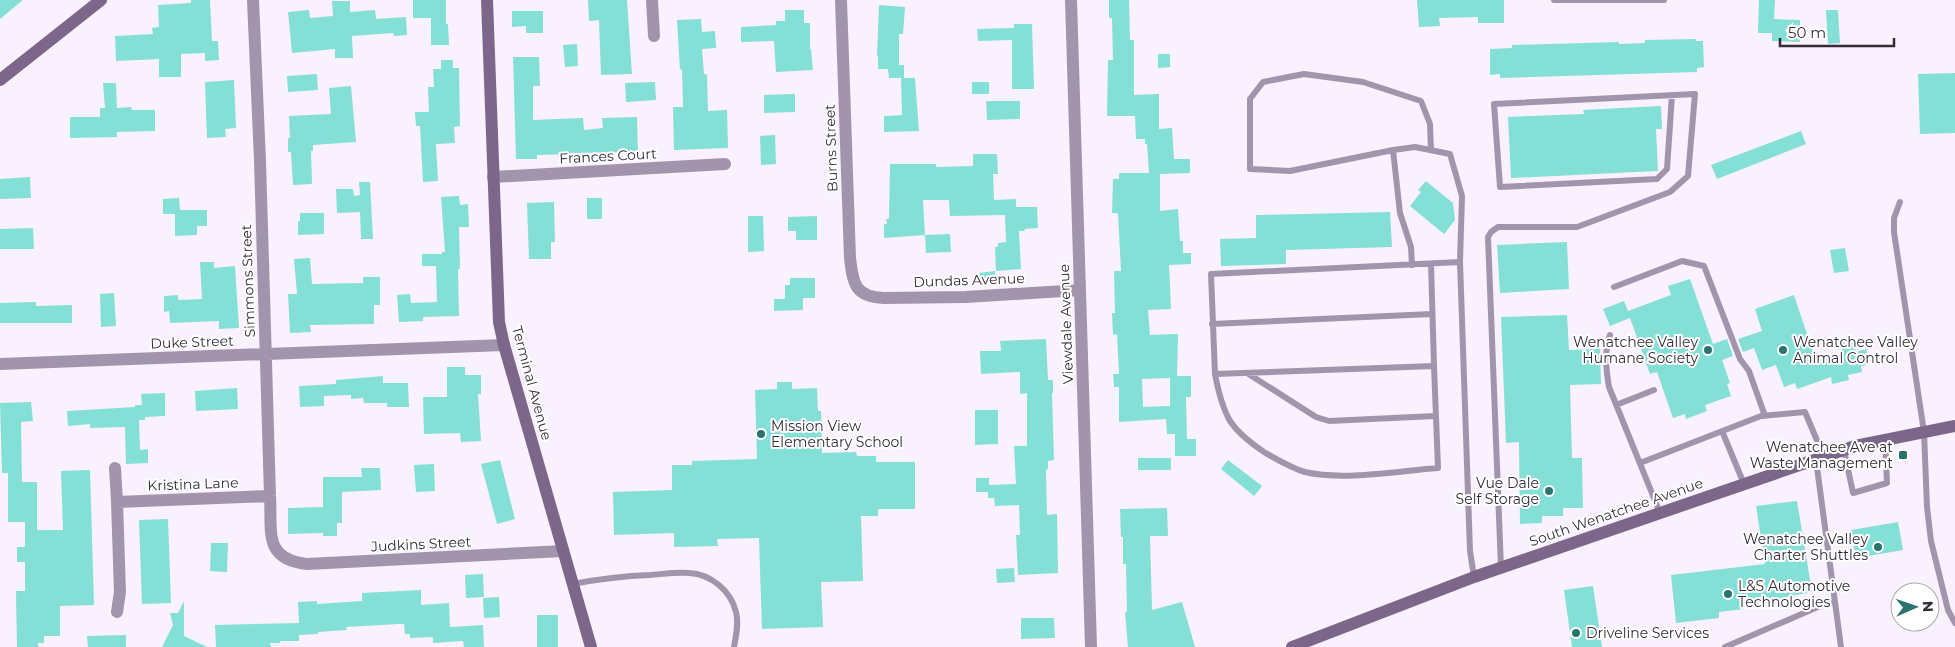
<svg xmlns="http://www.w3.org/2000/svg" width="1955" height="647" font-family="Montserrat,sans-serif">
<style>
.building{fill:#84dfd6;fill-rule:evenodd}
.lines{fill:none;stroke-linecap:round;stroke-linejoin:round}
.lane{stroke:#a394ad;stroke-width:6}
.street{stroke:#a394ad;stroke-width:12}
.secondary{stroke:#7c6689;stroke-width:12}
.poi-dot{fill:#2a736e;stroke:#fff;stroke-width:2}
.labels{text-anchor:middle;stroke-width:4;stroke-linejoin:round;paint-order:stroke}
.street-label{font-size:14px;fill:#332c37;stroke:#fff}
.poi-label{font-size:14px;fill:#332c37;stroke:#fff;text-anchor:end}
</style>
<rect width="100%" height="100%" fill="#f9f1fe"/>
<path class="building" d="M0,0H23L0,19Z
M191,0H210L212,41H218L219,60L205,61V53L181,54V77H159V59L116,61L115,36L153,34L152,28L159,27L158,5L191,3Z
M413,0H446V24H448L449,45H431V18H413Z
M588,0H627L632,74L601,75L599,20L589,21Z
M1109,0H1129L1130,40H1134V95L1159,94V129L1172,128L1174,159H1190V173L1160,174V211L1178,209L1180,241H1183V253H1191V264L1169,265L1171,309L1148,310L1150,335L1178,334L1177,376H1191V397H1186L1187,439H1196V456H1175V434H1167L1166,419L1119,422V387H1114L1113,374H1119V372L1117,334L1113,335L1112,313H1115L1114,271H1121L1118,213H1112L1113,179H1119V173H1149L1147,144H1145V139H1136L1135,116H1107L1108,60H1113L1112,18H1109ZM1170,378V406L1143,407L1142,379Z
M1417,0H1504V23H1478V17L1439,18L1440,26L1419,27Z
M1759,0H1775L1774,19L1800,20V42L1772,41V33H1758Z
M332,1H350V12L375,10L376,19L406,17L407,35L394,36L393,33L352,36L353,58H335V49L292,53L288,12L309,10L310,18L333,16Z
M879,5L905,7L903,34H899V65H904V78H889L888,69H878V56H877Z
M785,10H804V23H810V49H811L813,70L776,72L774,41L741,42V27L776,25V21H785Z
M1826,10H1838L1840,43L1828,44Z
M512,11H543V33H526V26L512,27Z
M701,19L702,32L715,31L716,48L702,49L704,74H707L708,111L727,110L728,148L674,150L673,107H683L682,69L680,70L677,20Z
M1014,24H1032L1034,89H1012V40L978,41L977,29L1014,28Z
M1696,39V41H1703L1704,67L1697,68V72L1500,78V74L1490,75V49L1512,48V45L1619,42V44L1645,43V40Z
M577,44L578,66L565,67L563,45Z
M1158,54H1170V67L1158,68Z
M513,57H539L540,86H533V120L583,118L584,130L603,128L602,118L637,117L638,152L570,153V154L537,155V159H516Z
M441,60H453V68H459L460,126L454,127L455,143L436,144L438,181L423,182L420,126H416L415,112H429L428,87H434L433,69H441Z
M1955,73V133L1920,134L1918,74Z
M317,74L318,90L288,92L287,76Z
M901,78H915L919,131L884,132V116L902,115Z
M234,80L236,128L225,129L226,137L207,138L205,82Z
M655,82L656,100L626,102L625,83Z
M972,82H989V94H972Z
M103,83H116L117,108L131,107L132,110H155V131L117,132V137L70,138V117H100V108H105Z
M351,86L356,142L313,145V151H311L312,184L293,185L291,152H288V138H290L289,116L331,114L329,88Z
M795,94V112L764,113V95Z
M986,101H1020V119L987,120Z
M1661,106L1662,129H1656L1658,171L1511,178L1508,117L1584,114L1583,110Z
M1801,131L1806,144L1717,179L1711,165Z
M775,135L776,164L761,165L760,136Z
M973,154H997L998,174H993L994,200L1016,199V207H1037L1038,228L1024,229L1025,231H1019L1021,269L996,271L995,247H998V243L1006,242L1005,215L950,216L949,200H923L925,235L884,238V224H887L886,219H889L890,164H936V167L973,166Z
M30,177L31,198L0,199V179Z
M1426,181L1453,203L1455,220L1444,234L1410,206L1421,192L1418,190Z
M359,182H370L373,239H361L360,212L337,213L336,189H353L354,196L360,195Z
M459,196L460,205L468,204L469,227H459L460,269H458L459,316L423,317V321L399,322L397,295L410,294L411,303L437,302L436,266H422V254H442V252H445L441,197Z
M179,198L180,210H207V226H197V235L175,236V214H163V199Z
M587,198H602V219H587Z
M554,202L555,242H551V259H529L527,203Z
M1390,212L1392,247L1286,250V264L1221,266L1220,239L1256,238V215Z
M300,213H324V234L298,235V221H300Z
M748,216H763L764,251L748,252Z
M817,216V240H796V231H788V217Z
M33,228L34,249H0V229Z
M950,234L951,252L926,253L925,235Z
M1567,242L1569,289L1500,293L1497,245Z
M1845,248L1849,271L1834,273L1830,250Z
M310,258L312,284L363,283V277H380V305H374V324L310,325L311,332L290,333L288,294H297L294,259Z
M200,262H214V268L235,266L239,328L219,329V321L170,323L169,311L164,312V296L178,295V300L202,299Z
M995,271L996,282L980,284L979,273Z
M790,278H815V298H803V310L774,311V299H785V285H790Z
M1690,279L1713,344L1727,339L1733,356L1722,360L1730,383L1727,384L1731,396L1705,405L1707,411L1686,419L1685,414L1673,418L1657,372L1650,374L1630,318L1610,326L1603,309L1624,301L1628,311L1671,295L1668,286Z
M114,293L116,326L101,327L100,294Z
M1794,295L1816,361L1843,354L1840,342L1853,339L1856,352L1866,349L1870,364L1861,366L1862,372L1848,375L1849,380L1832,384L1831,377L1797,389L1795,383L1784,387L1776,365L1762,370L1754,348L1743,352L1738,339L1762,331L1755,309Z
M36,302V306L72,305V323H0V303Z
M1567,315L1569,350L1600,349L1601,384L1570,385L1572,458H1582L1583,508H1563V516H1542V523L1520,524L1519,442L1506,443L1501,317Z
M1046,339L1048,380H1053V393H1052L1054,460L1048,461V469L1046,470L1047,515L1057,514L1058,573L1018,575L1016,535H1020L1019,505L995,506L994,498H988V492H976V478H989V485L1016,484L1014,446H1027V393L1020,394V372L981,374L980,351H1001L1000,341Z
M447,367H465V375H481V394H478L481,441L461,442L460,433L424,434L423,397H447Z
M383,376V383H408L409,407H387V403H364L363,398L351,399V395L324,396V406L300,407L299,386L336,384V380Z
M777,382H792V389L817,388L818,411H821L822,453L856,452L857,456H876V462H915V509H878V516H861L863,581L821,582L823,627L762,629L759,538L717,539L718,546L674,547V533L614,535L613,492L672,490V465H692V461L757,459L755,390L777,389Z
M237,388L238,409L196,411L195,391Z
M165,393V416L145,417V420H139L140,450L148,449V463L126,464L125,427L90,428V424L68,426L67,411L135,407V405H142L141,394Z
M31,402L33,421L21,422L22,482H37V530H63L61,471L90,470L94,605L60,606V636H44V643H38V647H17L16,591H25V562H17V547H25V522H8V473H2L0,403Z
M975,410H998V444L975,445Z
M1138,458H1171V470H1138Z
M500,460L515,519L497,524L481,464Z
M1228,460L1262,486L1254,496L1221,469Z
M434,464L435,491L416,492L414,465Z
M361,468H380L381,490L342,492V523H337V536H323V533L288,534V508L323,507V477H362Z
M1797,501L1812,592L1744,605V609L1719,612V618L1676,623L1671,575L1765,564L1756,506Z
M1167,508L1168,536H1150L1152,610L1182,602L1195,647H1128L1125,612H1127L1126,564H1123V537H1121L1120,509Z
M168,519L171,603L142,604L139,520Z
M1898,522L1903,550L1856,558L1851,530Z
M211,543H228L227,572L210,571Z
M1014,568L1015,582L997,583L996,569Z
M483,574L484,597L466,598L465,575Z
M1593,586L1602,647H1572L1564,590Z
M421,590V605L449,603L450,627L483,625L484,647H464L463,641L433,643V637L410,638V634H405L404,624H398L346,627L347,630L318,632V634L299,635V641H280V643H270L271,647H216L215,625L299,623L298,602L317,601V604L362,601V593Z
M499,597L500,617L484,618L483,598Z
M184,601V636L207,647H162L173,625L170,613H178Z
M537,615H558V647H537Z
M1021,618H1054L1055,638L1021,639Z
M126,635V647H88L87,636Z"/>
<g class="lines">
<path class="lane" d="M1554,0H1664
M1393,150L1290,171L1250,169V99L1263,82L1304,74L1363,82L1421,101L1430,124L1431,150
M1900,202L1894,218V232L1924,432L1927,507L1931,541L1948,610L1955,623
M1431,264L1434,366L1215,374L1211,274L1460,262L1470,551L1474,577
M1412,265L1411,247L1400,213L1393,150L1415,147L1450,154L1462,196L1460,262
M1614,287L1682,261L1704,266L1740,359L1749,371L1765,416
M1212,324L1432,314
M1610,335C1604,352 1606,369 1609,387L1660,513
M1247,373L1316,417L1329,421L1435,416
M1215,374C1218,390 1222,407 1230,421C1238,433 1252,444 1264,452C1276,459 1291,468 1305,472C1344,481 1398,471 1438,468L1434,366
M1616,405L1654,390
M1722,431L1744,484
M1844,450L1853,493L1887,483L1885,440
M1816,460L1841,647
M1640,463L1761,416L1805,412L1824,457
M1501,568L1488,237L1491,232L1498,227H1577L1670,192L1688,176L1695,94L1494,104L1500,187L1657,179L1667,169L1672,95
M573,584C599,579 624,576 650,575C663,574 676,572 689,573C711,574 731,591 736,612C739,623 736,636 734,647
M1725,647L1834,600"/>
<path class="street" d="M253,0L260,161L270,496C272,532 263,559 307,564L563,551
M652,0L654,36
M841,0L850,258C853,284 855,297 884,298L966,297L1080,290
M1071,0L1091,647
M493,177L725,164
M0,364L504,345
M115,468L117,502
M117,612L120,592L117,502L270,496"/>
<path class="secondary" d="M487,0L499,322L504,345L591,647
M0,80L101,0
M1292,647L1474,577L1855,446L1955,426"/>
</g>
<g class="poi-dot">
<circle cx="1708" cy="350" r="5"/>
<circle cx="1783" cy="350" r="5"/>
<circle cx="761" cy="434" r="5"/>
<rect x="1898" y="450" width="10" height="10" rx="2.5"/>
<circle cx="1549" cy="491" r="5"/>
<circle cx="1878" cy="547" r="5"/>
<circle cx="1728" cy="594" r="5"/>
<circle cx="1576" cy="633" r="5"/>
</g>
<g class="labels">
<g class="street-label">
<text transform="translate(831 148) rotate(-92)" y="5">Burns Street</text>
<text transform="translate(608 156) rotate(-3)" y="5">Frances Court</text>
<text transform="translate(969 280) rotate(-2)" y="5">Dundas Avenue</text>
<text transform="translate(248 281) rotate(-92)" y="5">Simmons Street</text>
<text transform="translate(1066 324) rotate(-92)" y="5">Viewdale Avenue</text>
<text transform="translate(192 342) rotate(-2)" y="5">Duke Street</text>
<text transform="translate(532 383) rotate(75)" y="5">Terminal Avenue</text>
<text transform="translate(193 484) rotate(-2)" y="5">Kristina Lane</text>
<text transform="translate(1616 512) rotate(-19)" y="5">South Wenatchee Avenue</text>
<text transform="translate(421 544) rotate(-3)" y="5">Judkins Street</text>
</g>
<g class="poi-label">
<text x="1698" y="347">Wenatchee Valley<tspan x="1698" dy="16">Humane Society</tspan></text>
<text x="1793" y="347" text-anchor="start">Wenatchee Valley<tspan x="1793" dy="16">Animal Control</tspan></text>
<text x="771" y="431" text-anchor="start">Mission View<tspan x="771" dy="16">Elementary School</tspan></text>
<text x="1893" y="452">Wenatchee Ave at<tspan x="1893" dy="16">Waste Management</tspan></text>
<text x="1539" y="488">Vue Dale<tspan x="1539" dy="16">Self Storage</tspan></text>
<text x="1868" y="544">Wenatchee Valley<tspan x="1868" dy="16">Charter Shuttles</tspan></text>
<text x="1738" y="591" text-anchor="start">L&amp;S Automotive<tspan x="1738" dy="16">Technologies</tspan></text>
<text x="1586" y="638" text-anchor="start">Driveline Services</text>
</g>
</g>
<g transform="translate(1915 607) rotate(88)"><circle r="24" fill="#ffffff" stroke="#adabaf"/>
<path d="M0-4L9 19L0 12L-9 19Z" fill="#2a736e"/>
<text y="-8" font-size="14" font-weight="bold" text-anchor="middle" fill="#332c37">N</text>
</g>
<path d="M1780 38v8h114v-8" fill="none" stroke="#332c37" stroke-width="2.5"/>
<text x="1788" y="38" font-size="15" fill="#332c37" stroke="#ffffff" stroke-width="4" paint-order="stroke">50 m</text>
</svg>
